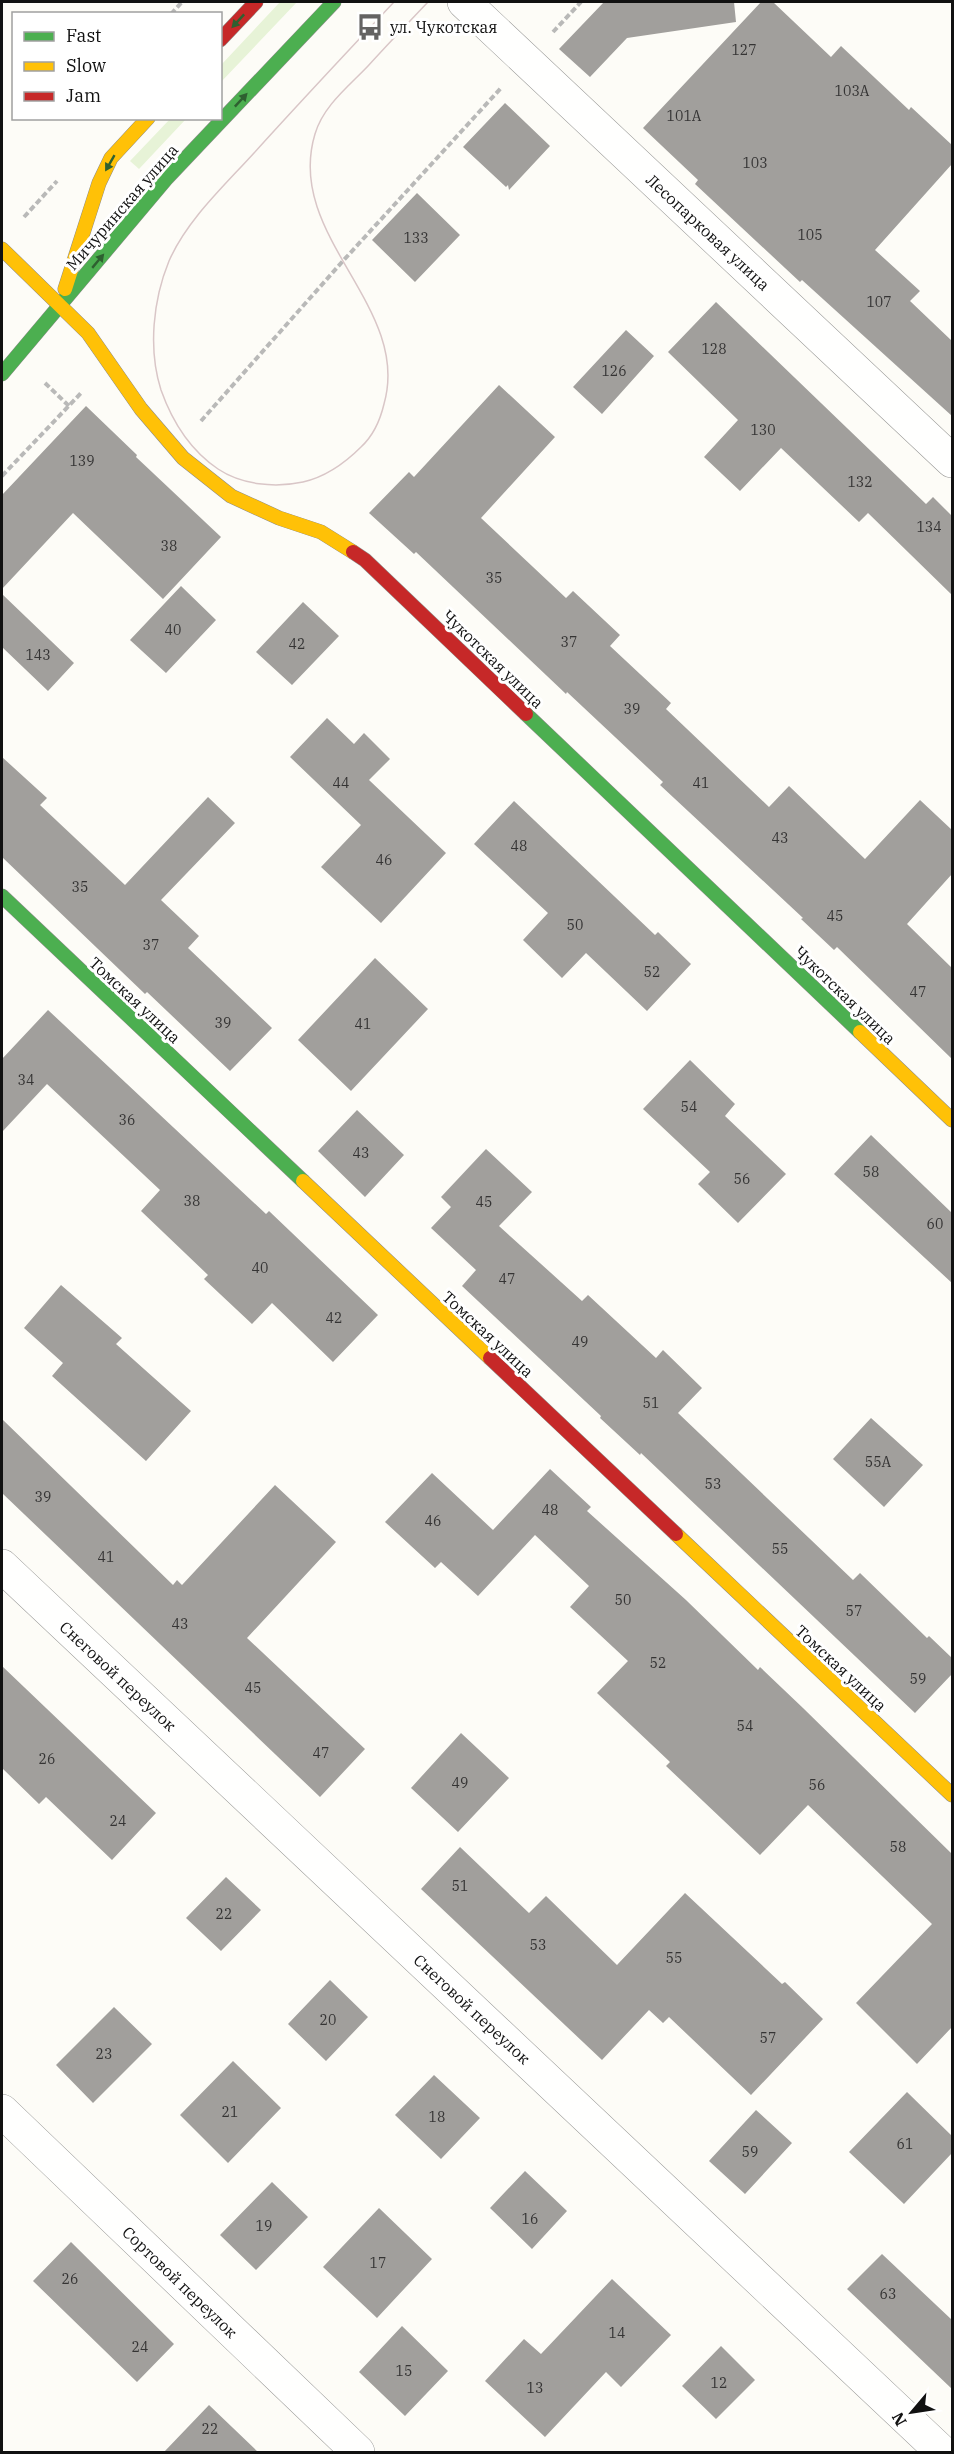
<svg xmlns="http://www.w3.org/2000/svg" width="954" height="2454" font-family="'IBM Plex Serif',serif">
<style>
.green{fill:#e7f3d7}
.building{fill:#a19f9c}
.lines{fill:none;stroke-linecap:round;stroke-linejoin:round}
.street-casing{stroke:#979795;stroke-width:34}
.fast-casing{stroke:#8e8d8b;stroke-width:15}
.slow-casing{stroke:#8e8d8b;stroke-width:15}
.jam-casing{stroke:#8e8d8b;stroke-width:15}
.path{stroke:#b9b9b8;stroke-width:4;stroke-dasharray:6 3;stroke-linecap:butt}
.street{stroke:#fffffe;stroke-width:33}
.fast{stroke:#4caf50;stroke-width:14}
.slow{stroke:#ffc107;stroke-width:14}
.jam{stroke:#c62828;stroke-width:14}
.tram{stroke:#d9c6c7;stroke-width:1.5}
.oneway{fill:#2e6030}
.labels{text-anchor:middle;stroke-width:6;stroke-linejoin:round;paint-order:stroke}
.number-label{font-size:14px;fill:#353434}
.poi-label{font-size:16px;fill:#111;stroke:#fff;text-anchor:start}
.street-label{font-size:16px;fill:#111;stroke:#fff}
</style>
<rect width="100%" height="100%" fill="#fdfcf7"/>
<path class="green" d="M280,2H297L221,82V65Z
M170,119H186L139,169L130,161Z"/>
<path class="building" d="M604,2H734L736,22L627,38L590,77L559,49Z
M761,2H773L831,57L841,46L909,110L911,107L952,145V164L875,250L920,291L910,301L952,341V416L802,280L800,282L695,184L698,180L643,128Z
M505,103L550,146L509,190L508,185L506,187L463,147Z
M417,193L460,235L415,282L372,240Z
M716,302L926,504L933,497L952,516V595L868,513L859,522L781,448L740,491L704,457L738,420L668,352Z
M626,330L654,356L602,414L573,387Z
M499,385L555,437L481,518L566,598L573,591L620,635L610,646L671,703L666,709L769,807L789,786L865,859L920,800L952,830V874L907,924L952,968V1059L837,947L834,950L801,919L803,918L660,785L663,782L567,692L566,694L416,552L414,554L369,513L409,472L414,477Z
M86,406L137,455L136,457L221,537L163,599L73,513L2,589V495Z
M181,586L216,620L166,673L130,640Z
M2,594L74,663L48,691L2,647Z
M303,602L339,636L292,685L256,652Z
M327,718L354,744L364,733L390,759L369,780L446,853L381,923L321,867L361,825L290,757Z
M2,757L47,798L40,805L125,885L208,797L235,823L161,900L199,936L188,948L272,1028L230,1071L147,992L145,994L2,857Z
M514,801L655,935L658,932L691,964L647,1011L586,953L562,978L523,940L548,913L474,844Z
M375,958L428,1009L351,1091L298,1040Z
M48,1010L266,1214L269,1211L378,1315L333,1362L272,1303L252,1324L204,1279L208,1275L141,1211L160,1190L47,1084L2,1132V1059Z
M690,1060L735,1104L725,1116L786,1174L738,1223L698,1184L710,1172L643,1109Z
M357,1110L404,1155L365,1197L318,1151Z
M871,1135L952,1213V1283L834,1174Z
M486,1149L532,1192L499,1226L582,1301L588,1295L656,1358L663,1350L702,1388L678,1413L853,1580L860,1573L927,1638L929,1636L952,1658V1674L915,1713L641,1453L640,1455L600,1418L601,1416L462,1286L476,1270L431,1228L451,1207L441,1197Z
M61,1285L122,1338L116,1344L191,1411L146,1461L52,1376L63,1363L24,1328Z
M871,1418L923,1465L884,1507L833,1459Z
M2,1419L173,1585L177,1580L182,1585L275,1485L336,1542L247,1638L365,1749L320,1797L2,1493Z
M550,1469L591,1507L587,1511L686,1600L758,1670L760,1667L803,1708L952,1854V2027L917,2064L856,2003L932,1924L808,1805L760,1855L666,1766L670,1762L597,1693L628,1661L570,1607L589,1586L535,1535L478,1596L441,1562L435,1568L385,1522L432,1473L493,1530Z
M2,1666L156,1813L112,1860L46,1797L39,1804L2,1768Z
M461,1733L509,1778L458,1832L411,1788Z
M460,1847L529,1913L546,1896L617,1965L685,1893L782,1984L785,1982L823,2019L751,2095L669,2017L663,2023L649,2010L602,2060L421,1889Z
M226,1877L261,1910L221,1951L186,1918Z
M330,1980L368,2017L326,2061L288,2024Z
M114,2007L152,2044L93,2103L56,2065Z
M233,2061L281,2108L228,2163L180,2115Z
M434,2075L480,2118L441,2159L395,2115Z
M907,2092L952,2136V2153L904,2204L849,2152Z
M756,2110L792,2143L745,2194L709,2161Z
M525,2171L567,2211L532,2249L490,2208Z
M272,2182L308,2217L256,2270L220,2235Z
M379,2208L432,2259L377,2318L323,2267Z
M71,2242L174,2344L137,2382L33,2281Z
M882,2254L952,2320V2389L847,2289Z
M612,2279L671,2335L621,2387L606,2372L545,2437L485,2381L524,2339L541,2354Z
M402,2326L448,2371L405,2416L359,2372Z
M721,2346L755,2380L716,2419L682,2386Z
M209,2405L258,2452H164Z"/>
<g class="lines">
<defs>
<path id="street" d="M464,2L952,461
M2,1566L942,2452
M2,2111L358,2452"/>
<path id="fast" d="M2,374L167,178L334,2
M526,714L860,1032
M2,896L303,1181"/>
<path id="slow" d="M2,249L88,333L141,409L183,458L231,496L279,518L321,532L353,552
M65,289L99,183L111,158L148,118
M860,1032L952,1120
M303,1181L490,1358
M676,1534L952,1795"/>
<path id="jam" d="M220,40L256,2
M353,552L365,560L526,714
M490,1358L676,1534"/>
</defs>
<use href="#street" class="street-casing"/>
<use href="#fast" class="fast-casing"/>
<use href="#slow" class="slow-casing"/>
<use href="#jam" class="jam-casing"/>
<path class="path" d="M171,14L182,2
M553,32L581,2
M24,217L57,181
M45,383L69,406
M201,421L342,262L501,88
M2,476L82,392"/>
<use href="#street" class="street"/>
<use href="#fast" class="fast"/>
<use href="#slow" class="slow"/>
<use href="#jam" class="jam"/>
<path class="tram" d="M394,2C347,52 300,102 254,153C224,186 187,220 169,261C153,300 148,349 161,390C172,421 190,450 218,469C242,485 275,488 303,482C325,477 345,463 361,447C374,435 380,421 384,404C412,306 284,236 315,134C323,106 349,86 368,66C388,44 408,23 428,2"/>
</g>
<defs><path id="oneway-solid" d="M-6-.8H1V-3.2L6.5 0L1 3.2V.8H-6Z" transform="scale(1.5)"/></defs>
<g class="oneway">
<use href="#oneway-solid" transform="translate(238 21) rotate(133)"/>
<use href="#oneway-solid" transform="translate(241 100) rotate(-47)"/>
<use href="#oneway-solid" transform="translate(110 163) rotate(120)"/>
<use href="#oneway-solid" transform="translate(98 261) rotate(-50)"/>
</g>
<defs>
<symbol id="bus-bare" viewBox="-9 -9 18 18"><path d="M-5-6H5V4H4V6H2V4H-2V6H-4V4H-5ZM-3.5-4V0h7V-4ZM-3.5 1.2v1.5H-2V1.2ZM2 1.2v1.5H3.5V1.2Z" fill="#646362" stroke="#fff" stroke-width="2.5" paint-order="stroke"/></symbol>
</defs>
<g fill-rule="evenodd">
<use href="#bus-bare" x="351" y="8" width="38" height="38"/>
</g>
<g class="labels">
<g class="number-label">
<text x="744" y="55">127</text>
<text x="852" y="96">103А</text>
<text x="684" y="121">101А</text>
<text x="755" y="168">103</text>
<text x="810" y="240">105</text>
<text x="416" y="243">133</text>
<text x="879" y="307">107</text>
<text x="714" y="354">128</text>
<text x="614" y="376">126</text>
<text x="763" y="435">130</text>
<text x="82" y="466">139</text>
<text x="860" y="487">132</text>
<text x="929" y="532">134</text>
<text x="169" y="551">38</text>
<text x="494" y="583">35</text>
<text x="173" y="635">40</text>
<text x="569" y="647">37</text>
<text x="297" y="649">42</text>
<text x="38" y="660">143</text>
<text x="632" y="714">39</text>
<text x="341" y="788">44</text>
<text x="701" y="788">41</text>
<text x="780" y="843">43</text>
<text x="519" y="851">48</text>
<text x="384" y="865">46</text>
<text x="80" y="892">35</text>
<text x="835" y="921">45</text>
<text x="575" y="930">50</text>
<text x="151" y="950">37</text>
<text x="652" y="977">52</text>
<text x="918" y="997">47</text>
<text x="223" y="1028">39</text>
<text x="363" y="1029">41</text>
<text x="26" y="1085">34</text>
<text x="689" y="1112">54</text>
<text x="127" y="1125">36</text>
<text x="361" y="1158">43</text>
<text x="871" y="1177">58</text>
<text x="742" y="1184">56</text>
<text x="192" y="1206">38</text>
<text x="484" y="1207">45</text>
<text x="935" y="1229">60</text>
<text x="260" y="1273">40</text>
<text x="507" y="1284">47</text>
<text x="334" y="1323">42</text>
<text x="580" y="1347">49</text>
<text x="651" y="1408">51</text>
<text x="878" y="1467">55А</text>
<text x="713" y="1489">53</text>
<text x="43" y="1502">39</text>
<text x="550" y="1515">48</text>
<text x="433" y="1526">46</text>
<text x="780" y="1554">55</text>
<text x="106" y="1562">41</text>
<text x="623" y="1605">50</text>
<text x="854" y="1616">57</text>
<text x="180" y="1629">43</text>
<text x="658" y="1668">52</text>
<text x="918" y="1684">59</text>
<text x="253" y="1693">45</text>
<text x="745" y="1731">54</text>
<text x="321" y="1758">47</text>
<text x="47" y="1764">26</text>
<text x="460" y="1788">49</text>
<text x="817" y="1790">56</text>
<text x="118" y="1826">24</text>
<text x="898" y="1852">58</text>
<text x="460" y="1891">51</text>
<text x="224" y="1919">22</text>
<text x="538" y="1950">53</text>
<text x="674" y="1963">55</text>
<text x="328" y="2025">20</text>
<text x="768" y="2043">57</text>
<text x="104" y="2059">23</text>
<text x="230" y="2117">21</text>
<text x="437" y="2122">18</text>
<text x="905" y="2149">61</text>
<text x="750" y="2157">59</text>
<text x="530" y="2224">16</text>
<text x="264" y="2231">19</text>
<text x="378" y="2268">17</text>
<text x="70" y="2284">26</text>
<text x="888" y="2299">63</text>
<text x="617" y="2338">14</text>
<text x="140" y="2352">24</text>
<text x="404" y="2376">15</text>
<text x="719" y="2388">12</text>
<text x="535" y="2393">13</text>
<text x="210" y="2434">22</text>
</g>
<g class="poi-label">
<text x="390" y="33">ул. Чукотская</text>
</g>
<g class="street-label">
<text transform="translate(122 207) rotate(-49)" y="6">Мичуринская улица</text>
<text transform="translate(708 232) rotate(43)" y="6">Лесопарковая улица</text>
<text transform="translate(493 659) rotate(44)" y="6">Чукотская улица</text>
<text transform="translate(845 995) rotate(44)" y="6">Чукотская улица</text>
<text transform="translate(135 1000) rotate(43)" y="6">Томская улица</text>
<text transform="translate(488 1334) rotate(43)" y="6">Томская улица</text>
<text transform="translate(841 1668) rotate(43)" y="6">Томская улица</text>
<text transform="translate(118 1676) rotate(43)" y="6">Снеговой переулок</text>
<text transform="translate(472 2009) rotate(43)" y="6">Снеговой переулок</text>
<text transform="translate(180 2282) rotate(44)" y="6">Сортовой переулок</text>
</g>
</g>
<rect width="954" height="2454" fill="none" stroke="#111111" stroke-width="6"/>
<rect x="12" y="12" width="210" height="108" fill="#ffffff" stroke="#a0a0a0" stroke-width="1.5"/>
<rect x="24" y="32" width="30" height="9" fill="#4caf50" stroke="#a0a0a0" stroke-width="1.5"/>
<text x="66" y="42" font-size="18" fill="#111111">Fast</text>
<rect x="24" y="62" width="30" height="9" fill="#ffc107" stroke="#a0a0a0" stroke-width="1.5"/>
<text x="66" y="72" font-size="18" fill="#111111">Slow</text>
<rect x="24" y="92" width="30" height="9" fill="#c62828" stroke="#a0a0a0" stroke-width="1.5"/>
<text x="66" y="102" font-size="18" fill="#111111">Jam</text>
<g transform="translate(912 2412) rotate(241)" stroke="#ffffff" stroke-width="4.5" paint-order="stroke">
<path d="M0-4.5L10 22L0 15L-10 22Z" fill="#111111"/>
<text y="-9" font-size="16" font-weight="bold" text-anchor="middle" fill="#111111">N</text>
</g>
</svg>
